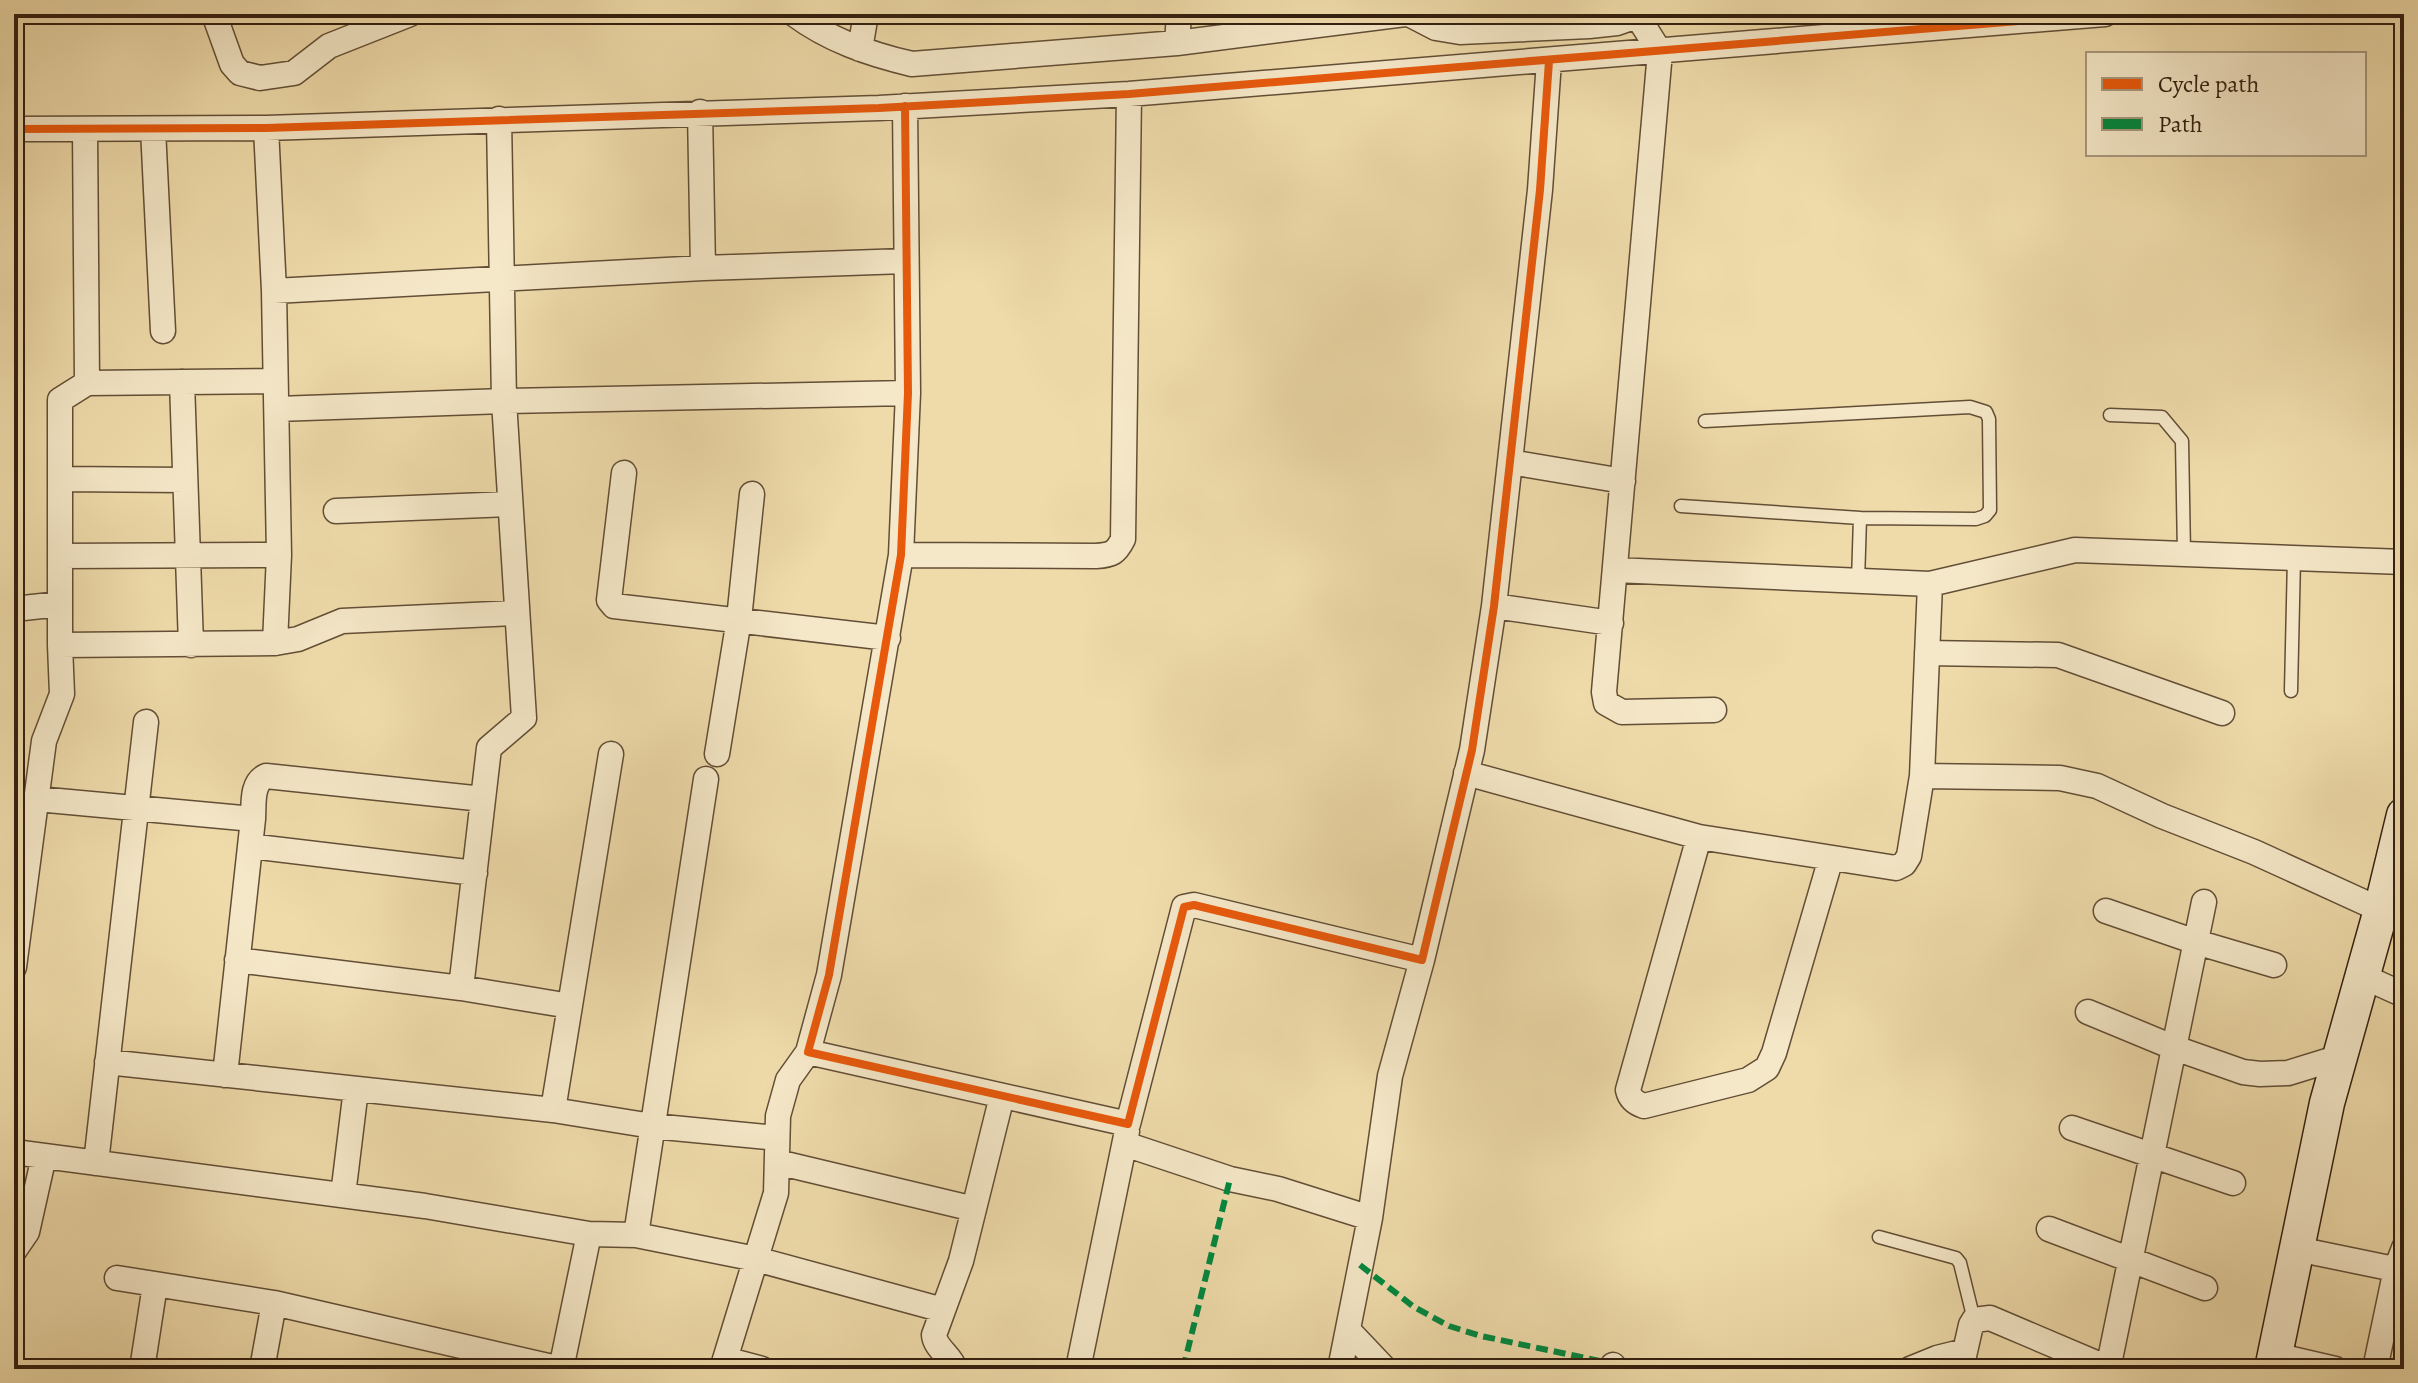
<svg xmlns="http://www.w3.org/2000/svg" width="2418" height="1383" font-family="Alegreya,serif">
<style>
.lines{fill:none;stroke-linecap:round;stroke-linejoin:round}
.lane-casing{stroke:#624e36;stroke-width:15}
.street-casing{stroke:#624e36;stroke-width:27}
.secondary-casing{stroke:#331f10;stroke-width:37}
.lane{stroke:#f5e8c8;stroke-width:12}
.street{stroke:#f5e8c8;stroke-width:24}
.secondary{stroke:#f5e8c8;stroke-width:34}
.quiet{stroke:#00873e;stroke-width:6;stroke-dasharray:12 6;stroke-linecap:butt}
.cycleway-casing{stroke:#f5e8c8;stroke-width:13}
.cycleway{stroke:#e8590c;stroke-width:8}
</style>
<rect width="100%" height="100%" fill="#efdbaa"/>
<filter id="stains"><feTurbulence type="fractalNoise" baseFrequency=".0025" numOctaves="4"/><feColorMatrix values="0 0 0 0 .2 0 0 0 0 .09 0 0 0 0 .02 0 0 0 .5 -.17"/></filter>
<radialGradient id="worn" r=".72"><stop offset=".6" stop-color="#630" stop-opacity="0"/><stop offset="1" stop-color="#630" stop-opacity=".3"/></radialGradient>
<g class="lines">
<defs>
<path id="lane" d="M2110,415L2162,417L2182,441L2184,554
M1705,421L1970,407L1986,412L1989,419L1990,510L1985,516L1976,519L1860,518
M1681,506L1860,518L1858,581
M2291,691L2294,558
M1879,1237L1956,1258L1960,1263L1974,1320"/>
<path id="street" d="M214,14L232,64L240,73L260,78L294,73L329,46L410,14
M794,14C829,40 869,54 912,64L1177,43L1405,14
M1409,14L1436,28L1460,32L1589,26L1617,23L1637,16
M1636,14L1660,52L1604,692L1606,703L1622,712L1714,710
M1177,43L1179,14
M860,49L866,14
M905,106L908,393L901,555L829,975L808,1052L1128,1124L1184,907L1194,905L1422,960L1472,750L1494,606L1540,190L1549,61
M700,112L703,268
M499,119L504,401L908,393
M266,128L274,291L703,268L905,261
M14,129L266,128L879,108L1129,94L2105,14
M153,129L163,331
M182,382L191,645
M87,383L275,381
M277,409L504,401L524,718L489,748L461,988
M1510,462L1623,481
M624,473L609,600L614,606L888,638
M60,479L185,480
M336,511L510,504
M901,555L1096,556C1112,555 1116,553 1123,539L1129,94
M60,556L279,555
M1930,584L2075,550L2404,562
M1494,606L1611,623
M14,609L60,604
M275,643L298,639L342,621L517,613
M60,645V400L87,383L85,129
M1927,653L2058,655L2222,713
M611,754L553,1110L652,1126L777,1138
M717,754L739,619L752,494
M1466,773L1699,837L1896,868L1904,864L1909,856L1922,776L1930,584L1615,570
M1922,776L2060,778L2097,786L2162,816L2254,852L2381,910
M37,799L253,819L225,1075
M253,819C254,804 251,783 266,776L483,799
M1699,837L1628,1090C1630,1099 1635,1103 1644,1106L1748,1080L1767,1068L1774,1053L1831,858
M250,846L475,873
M2106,911L2196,942L2274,965
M237,960L461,988L570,1006
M14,967L44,741L62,694L60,645L275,643L279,555L274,291
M2362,976L2404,995
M2088,1012L2175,1048L2243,1072L2260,1074L2288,1073L2340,1057
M107,1062L553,1110
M2072,1128L2233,1183
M1125,1144L1230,1179L1278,1189L1370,1218
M14,1152L425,1206L589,1234
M777,1162L974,1209
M96,1163L146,722
M343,1195L356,1089
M2049,1229L2205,1288
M636,1235L756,1259L943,1310
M2297,1249L2404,1271
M14,1251L27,1232L44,1156
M117,1278L274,1303
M1349,1331L1385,1369
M2275,1355L2335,1369
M725,1359L762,1369
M142,1369L155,1285
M262,1369L274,1303L561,1369
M561,1369L589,1234L636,1235L706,779
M722,1369L776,1193L778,1116L788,1080L808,1052
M955,1369C951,1356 935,1348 934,1335L961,1261L1002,1096
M1078,1369L1127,1131
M1340,1369L1370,1218L1390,1076L1422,960
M1612,1369L1613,1365
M1910,1369L1937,1358L1965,1351
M1961,1369L1971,1325L1974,1320L1990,1318L2110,1369
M2108,1369L2204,902
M2375,1369L2396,1269L2404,1248"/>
<path id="secondary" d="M2272,1369L2327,1103L2381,910L2404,815"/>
</defs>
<use href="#lane" class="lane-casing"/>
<use href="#street" class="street-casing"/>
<use href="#secondary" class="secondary-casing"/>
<use href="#lane" class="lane"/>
<use href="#street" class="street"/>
<use href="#secondary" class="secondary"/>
<path class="quiet" d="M1360,1265L1414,1307L1449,1326L1481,1336L1638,1369
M1183,1369L1230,1179"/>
<defs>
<path id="cycleway" d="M905,106L908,393L901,555L829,975L808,1052L1128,1124L1184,907L1194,905L1422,960L1472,750L1494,606L1540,190L1549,61
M14,129L266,128L879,108L1129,94L2105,14"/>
</defs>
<use href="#cycleway" class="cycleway-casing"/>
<use href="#cycleway" class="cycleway"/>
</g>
<rect width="2418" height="1383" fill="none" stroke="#efdbaa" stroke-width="48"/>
<rect x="16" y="16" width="2386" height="1351" fill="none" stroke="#331f10" stroke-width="4"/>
<rect x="24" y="24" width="2370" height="1335" fill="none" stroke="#331f10" stroke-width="2"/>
<rect x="2086" y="52" width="280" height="104" fill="#f5e8c8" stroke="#a7987e" stroke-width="2"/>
<rect x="2102" y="78" width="40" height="12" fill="#e8590c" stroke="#a7987e" stroke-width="2"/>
<text x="2158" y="92" font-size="24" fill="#331f10">Cycle path</text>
<rect x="2102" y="118" width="40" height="12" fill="#00873e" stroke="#a7987e" stroke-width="2"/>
<text x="2158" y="132" font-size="24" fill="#331f10">Path</text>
<rect width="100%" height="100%" filter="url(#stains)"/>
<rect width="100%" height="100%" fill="url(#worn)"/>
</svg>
